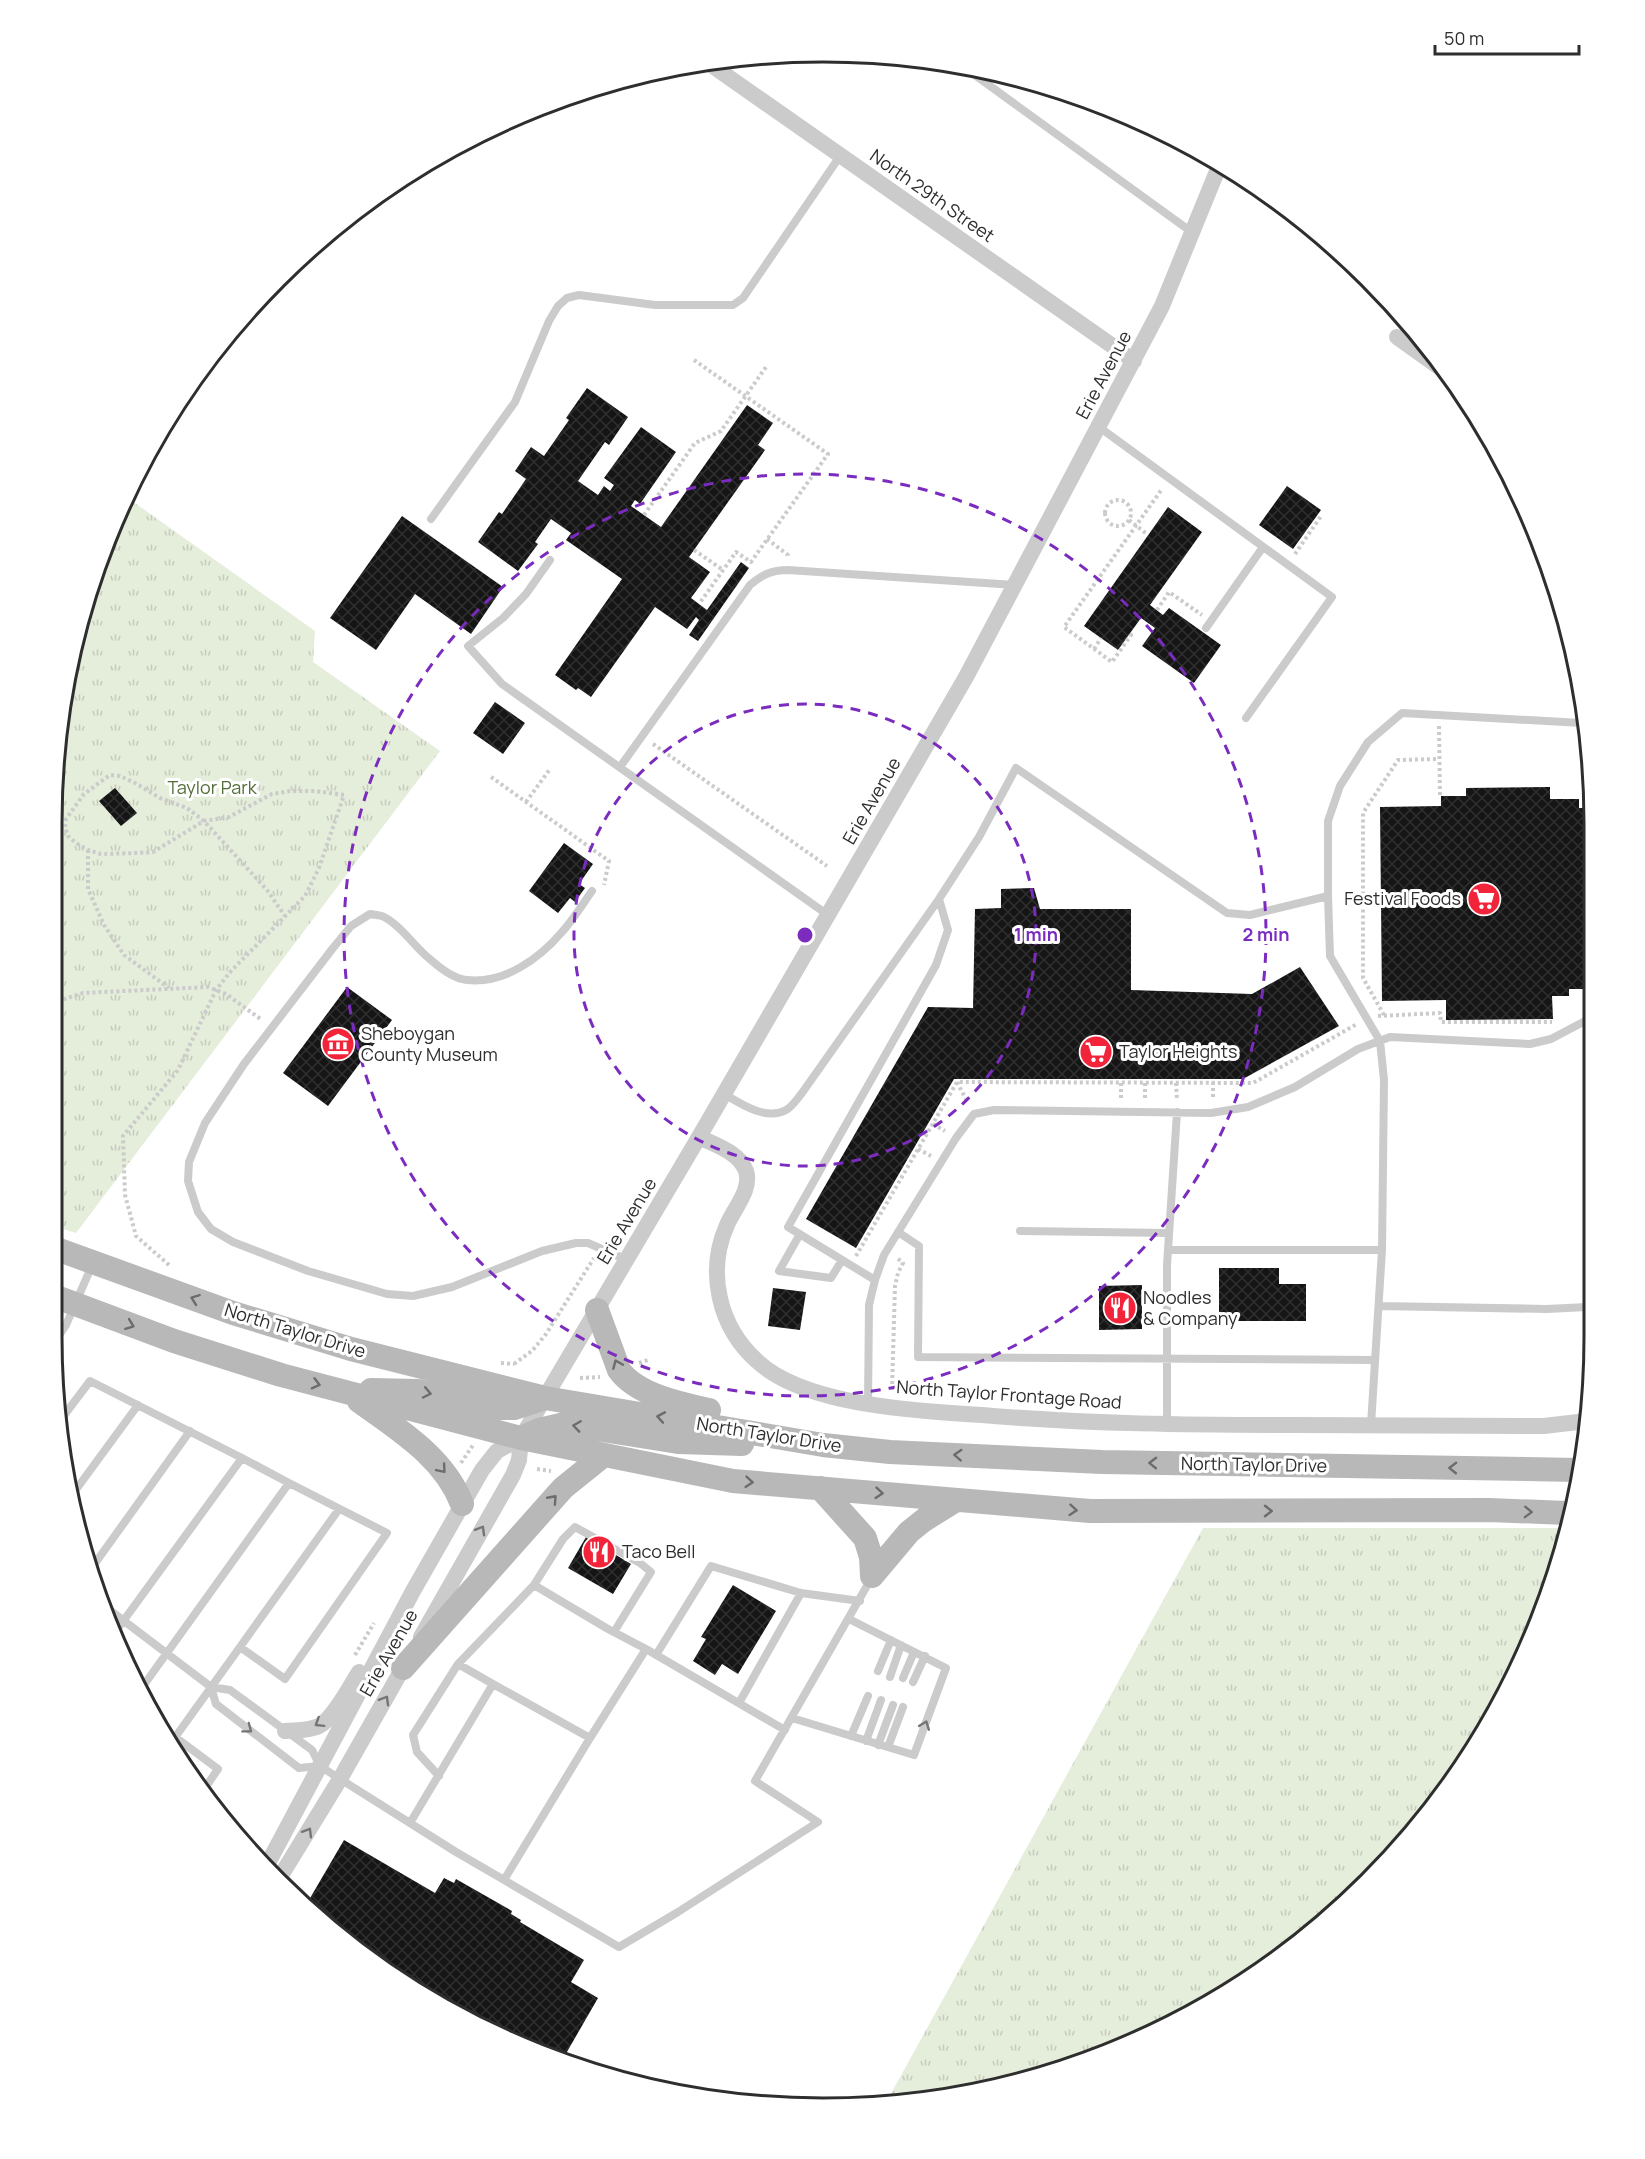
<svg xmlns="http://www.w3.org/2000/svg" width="1645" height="2159" font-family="Manrope,sans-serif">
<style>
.park{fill:url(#park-tufts)}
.building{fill:url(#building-cross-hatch)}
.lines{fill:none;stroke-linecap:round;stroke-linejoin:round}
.path{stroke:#cbcbcb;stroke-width:4;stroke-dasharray:3 3;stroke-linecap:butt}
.lane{stroke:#cbcbcb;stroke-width:8}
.street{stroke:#cbcbcb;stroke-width:16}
.secondary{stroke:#b8b8b8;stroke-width:24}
.oneway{stroke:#6c6c6c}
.oneway2{stroke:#757575}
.ring{fill:none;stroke:#7b2cbf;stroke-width:3;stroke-dasharray:10 8}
.labels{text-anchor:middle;stroke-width:6;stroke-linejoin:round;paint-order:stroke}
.street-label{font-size:18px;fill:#2e2e2e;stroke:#fff}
.park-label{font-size:18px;fill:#536d38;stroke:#fff}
.poi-label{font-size:18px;fill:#2e2e2e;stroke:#fff;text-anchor:start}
.rim{fill:none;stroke:#2e2e2e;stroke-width:3}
.centre{fill:#7b2cbf;stroke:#fff;stroke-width:3}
.ring-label{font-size:18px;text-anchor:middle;font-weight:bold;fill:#7b2cbf;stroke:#fff;stroke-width:6;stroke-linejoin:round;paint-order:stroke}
</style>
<defs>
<pattern id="park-tufts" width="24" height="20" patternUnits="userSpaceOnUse" patternTransform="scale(1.5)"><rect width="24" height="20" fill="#e5eddb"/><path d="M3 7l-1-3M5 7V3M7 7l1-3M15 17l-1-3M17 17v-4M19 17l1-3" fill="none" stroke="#c5ccbc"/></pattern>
<pattern id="building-cross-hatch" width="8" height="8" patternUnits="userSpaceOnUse" patternTransform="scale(1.5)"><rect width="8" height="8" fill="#151515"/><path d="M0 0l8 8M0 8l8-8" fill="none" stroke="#2f2f2f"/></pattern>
</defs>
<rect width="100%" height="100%" fill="#fff"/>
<path class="park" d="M125,496L315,631L313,662L440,751L76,1233L51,1225L53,772L77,622Z
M1203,1528H1563L1535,1631L1464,1765L1368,1882L1251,1978L1118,2049L1023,2082L888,2099Z"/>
<path class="building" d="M587,388L628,417L609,445L605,442L578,481L598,495L604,486L610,491L614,485L604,478L641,427L676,452L640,504L635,500L631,506L661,527L747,405L773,423L758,445L765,450L689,557L710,572L691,598L707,610L741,562L749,568L698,641L689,635L699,620L696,617L687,629L655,607L591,697L578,688L576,690L555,675L622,579L566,540L571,533L551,519L535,542L538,544L518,571L478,542L499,512L502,514L526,479L515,471L531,447L544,456L569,420L566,418Z
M1287,486L1321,510L1293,549L1259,525Z
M1168,507L1202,532L1150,605L1163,615L1169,608L1221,645L1194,683L1142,646L1155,628L1141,618L1118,650L1084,626Z
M402,516L503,587L471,634L415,594L376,650L330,618Z
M495,702L525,723L503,754L473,733Z
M1550,787V799H1579V808H1587V989H1569V996H1552L1553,1019L1446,1020V1000L1382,1001L1380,807L1441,806V796H1466V788Z
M115,788L137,813L121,826L99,801Z
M564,843L593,864L579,884L585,888L575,902L570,898L558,913L529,891Z
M1034,888L1040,909H1131V990L1252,994L1300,967L1339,1026L1243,1079H954L856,1248L806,1219L928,1007L973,1008L975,909L1001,908V889Z
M347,987L392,1020L328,1106L283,1073Z
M1219,1268H1279V1284H1306V1321H1219Z
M1142,1285V1329L1099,1330V1286Z
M773,1288L806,1292L800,1330L768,1326Z
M586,1537L631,1564L613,1594L568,1568Z
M733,1585L776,1611L738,1674L722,1664L715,1675L693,1661L706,1639L701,1637Z
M344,1840L435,1893L444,1878L454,1883L456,1879L512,1911L511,1914L521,1920L520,1922L584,1960L571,1982L598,1998L564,2057L437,2005L306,1905Z"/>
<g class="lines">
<path class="path" d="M694,360L828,454L751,562L736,552L699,604
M1105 513a13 13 0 1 1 26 0a13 13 0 1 1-26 0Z
M644,515L695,443L721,431L766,367
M1129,520L1148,535
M767,539L788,555V558
M694,550L723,570
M1295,554L1321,516
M1157,610L1169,592L1202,615
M1130,634L1131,635L1112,662L1064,627L1162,489
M1094,649L1101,638
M1439,726L1440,797
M653,744L827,866
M491,777L609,861L604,885
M526,802L550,769
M88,850V889L104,925L124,955L169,988
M52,1003L83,993L208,987L226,994L262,1020
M1384,1015L1363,978V813L1398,760L1439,759
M1378,1016L1440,1013L1441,1022H1552
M957,1082L968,1103
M1213,1082V1100
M1121,1083V1100
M1145,1083V1100
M1176,1083L1177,1100
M933,1124L945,1131
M918,1149L931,1156
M856,1256L957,1082L1253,1083L1357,1024
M169,1265L136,1236L125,1195L123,1136L178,1070L216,990L231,971L305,896L319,868L344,795L315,791H290L272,794L229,817L204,821L153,852L137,853L101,854L88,850L76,843L68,836L65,827L66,819L84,794L110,775L120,776L135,783L160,798L187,808L204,821L267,890L285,916
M501,1363L514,1364
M639,1363L648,1360
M514,1364L532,1351L546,1334L594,1258
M580,1378L600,1377
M892,1390L895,1286L898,1273L903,1263L897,1258
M461,1463L473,1445
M537,1469L551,1471
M355,1655L374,1623"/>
<path class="lane" d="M961,65L1193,233
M1099,427L1332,597L1246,718
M431,519L515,402L549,321L558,306L567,298L579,295L655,305H733L743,298L840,156
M550,560L526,594L503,618L468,646L502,684L828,915
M1206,628L1263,547
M620,767L750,585C762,575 771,570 788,570L1015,585
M592,891C582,905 573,920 562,932C539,959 504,984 467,980C455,979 440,968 431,960C415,948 402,926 384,917C380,915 374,915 370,914L351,926L333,948L244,1064L205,1123L189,1162L188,1181L198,1212L211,1229L233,1242L308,1271L387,1294L413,1296L452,1287L542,1251L576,1243H588L627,1260
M939,899L979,837L1016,768L1227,913L1250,915L1328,896
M724,1094C741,1104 766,1121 786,1110C792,1107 798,1098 802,1093L939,899L948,930L936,965L788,1227L875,1280
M1020,1231L1169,1233
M898,1232L919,1246L918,1357L1375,1360
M800,1234L779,1271L831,1278L842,1260
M1168,1250H1382
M1379,1306L1547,1309L1587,1307
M52,1346L66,1325L93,1263
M868,1404L869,1305L875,1280L884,1255L956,1138L974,1114L994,1110L1211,1113L1248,1107L1295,1087L1358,1049L1390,1037L1530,1044L1551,1039L1587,1020
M62,1418L90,1381L242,1458L116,1631
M1167,1424V1265L1177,1112
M1371,1425L1382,1250L1384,1080L1380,1041L1330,956L1328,896V821L1340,786L1368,742L1402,713L1582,723L1587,726
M242,1458L289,1483
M72,1495L138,1405
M91,1569L190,1431
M534,1585L563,1539L575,1527L640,1563L651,1572L614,1632
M107,1608L211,1687L230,1690L312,1750L320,1766L340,1779L456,1852L619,1947L678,1912L818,1822L755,1781L872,1577
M240,1647L339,1509
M656,1655L711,1566L801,1593L860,1601
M458,1664L534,1585L608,1629L646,1649
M878,1671L891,1640
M890,1677L901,1645
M903,1678L914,1652
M913,1682L925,1656
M493,1684L590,1738L504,1880
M211,1687L216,1704L299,1768L320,1766
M141,1689L289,1483L387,1533L285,1679L240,1647L171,1743
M739,1703L801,1593
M792,1718L914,1755L946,1668L849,1619
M851,1736L868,1696
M175,1737L218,1769L205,1788
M590,1738L646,1649L785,1730
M866,1741L881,1700
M878,1745L893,1705
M888,1747L903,1707
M410,1823L493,1684L458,1664L413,1735L417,1752L439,1776"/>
<path class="street" d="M707,62L1134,361
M1397,337L1446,372
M699,1137C715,1145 739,1152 746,1171C752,1190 734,1208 727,1225C706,1272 719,1327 757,1361C805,1406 919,1411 982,1415C1087,1424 1193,1425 1298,1425C1380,1426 1462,1426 1544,1426L1578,1422L1587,1419
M421,1637L513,1475L519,1460L521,1438L699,1137L966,677L1162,306L1220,164
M285,1731C296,1730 309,1731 319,1726C334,1718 350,1686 359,1672
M266,1867L413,1591L482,1470L497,1451L521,1438
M277,1882L340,1779L408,1659"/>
<path class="secondary" d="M51,1247L233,1313L351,1349L545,1398L823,1445L890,1452L1102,1462L1579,1470
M51,1295L174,1341L281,1375L521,1438L733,1481L1090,1511L1489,1510L1567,1513
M597,1310L619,1370C637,1395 681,1404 709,1410
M371,1390L418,1391L492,1408H514L545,1398
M359,1401C399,1430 444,1457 462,1504
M521,1438L539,1430L565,1424L678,1442L742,1444
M820,1488L865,1538L871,1557L872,1576
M872,1576L909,1532L924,1520L956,1500
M403,1668L563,1488L604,1455"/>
</g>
<defs><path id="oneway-chevron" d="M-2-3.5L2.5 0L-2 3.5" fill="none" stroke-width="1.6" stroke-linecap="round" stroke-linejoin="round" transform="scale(1.5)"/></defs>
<g class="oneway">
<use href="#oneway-chevron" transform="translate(195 1299) rotate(-160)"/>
<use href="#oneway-chevron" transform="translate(130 1325) rotate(21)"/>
<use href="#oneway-chevron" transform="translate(617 1364) rotate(-113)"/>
<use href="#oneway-chevron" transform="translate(316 1384) rotate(15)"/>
<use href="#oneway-chevron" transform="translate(427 1393) rotate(12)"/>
<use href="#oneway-chevron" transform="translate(661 1417) rotate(-170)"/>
<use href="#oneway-chevron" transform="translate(577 1426) rotate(-172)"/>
<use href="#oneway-chevron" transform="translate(958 1455) rotate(-177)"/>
<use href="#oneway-chevron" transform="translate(1153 1463) rotate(-179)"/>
<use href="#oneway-chevron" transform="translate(1453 1468) rotate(-179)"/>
<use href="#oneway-chevron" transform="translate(442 1469) rotate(50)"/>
<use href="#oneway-chevron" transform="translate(749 1482) rotate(5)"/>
<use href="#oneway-chevron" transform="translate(879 1493) rotate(5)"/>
<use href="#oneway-chevron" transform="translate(553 1499) rotate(-48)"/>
<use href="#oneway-chevron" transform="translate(1073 1510) rotate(5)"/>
<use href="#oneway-chevron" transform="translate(1268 1511)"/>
<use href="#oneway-chevron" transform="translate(1528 1512) rotate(2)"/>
</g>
<g class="oneway2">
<use href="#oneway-chevron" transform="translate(481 1530) rotate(-60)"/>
<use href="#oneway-chevron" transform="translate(385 1700) rotate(-60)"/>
<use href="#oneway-chevron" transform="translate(319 1723) rotate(148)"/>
<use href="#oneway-chevron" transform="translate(925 1725) rotate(-69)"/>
<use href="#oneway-chevron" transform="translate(248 1729) rotate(37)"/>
<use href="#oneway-chevron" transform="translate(308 1832) rotate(-59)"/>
</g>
<g class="ring">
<circle cx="805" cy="935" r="231"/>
<circle cx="805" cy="935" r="461"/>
</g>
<defs>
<symbol id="supermarket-disc" viewBox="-11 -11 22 22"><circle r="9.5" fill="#f2243a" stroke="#fff"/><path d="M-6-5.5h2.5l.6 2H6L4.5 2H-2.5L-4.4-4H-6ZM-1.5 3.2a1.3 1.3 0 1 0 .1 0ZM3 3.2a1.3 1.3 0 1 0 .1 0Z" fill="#fff"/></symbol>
<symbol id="museum-disc" viewBox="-11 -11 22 22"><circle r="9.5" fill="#f2243a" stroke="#fff"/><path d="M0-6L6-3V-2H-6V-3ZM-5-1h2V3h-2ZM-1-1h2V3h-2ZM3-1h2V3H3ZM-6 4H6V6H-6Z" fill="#fff"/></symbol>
<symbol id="restaurant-disc" viewBox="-11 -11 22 22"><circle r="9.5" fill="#f2243a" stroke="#fff"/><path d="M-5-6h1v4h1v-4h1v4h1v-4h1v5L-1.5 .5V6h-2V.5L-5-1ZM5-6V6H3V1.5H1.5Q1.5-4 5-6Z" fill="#fff"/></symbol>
</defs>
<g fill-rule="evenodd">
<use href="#supermarket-disc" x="1465" y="880" width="38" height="38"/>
<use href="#museum-disc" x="319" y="1025" width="38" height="38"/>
<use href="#supermarket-disc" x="1077" y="1033" width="38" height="38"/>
<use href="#restaurant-disc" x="1101" y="1289" width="38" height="38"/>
<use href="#restaurant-disc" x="580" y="1533" width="38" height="38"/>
</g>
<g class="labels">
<g class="street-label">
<text transform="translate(932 196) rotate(35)" y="6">North 29th Street</text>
<text transform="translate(1104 375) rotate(-62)" y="6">Erie Avenue</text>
<text transform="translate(872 801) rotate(-60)" y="6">Erie Avenue</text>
<text transform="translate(627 1221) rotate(-59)" y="6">Erie Avenue</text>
<text transform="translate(295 1331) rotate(17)" y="6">North Taylor Drive</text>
<text transform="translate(1009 1395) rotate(4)" y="6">North Taylor Frontage Road</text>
<text transform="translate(769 1435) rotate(9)" y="6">North Taylor Drive</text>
<text transform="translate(1254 1465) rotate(1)" y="6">North Taylor Drive</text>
<text transform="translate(389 1653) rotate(-60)" y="6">Erie Avenue</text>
</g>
<g class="park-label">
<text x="212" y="794">Taylor Park</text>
</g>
<g class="poi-label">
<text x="1461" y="905" text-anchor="end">Festival Foods</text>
<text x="361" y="1040">Sheboygan<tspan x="361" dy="21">County Museum</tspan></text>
<text x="1119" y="1058">Taylor Heights</text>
<text x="1143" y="1304">Noodles<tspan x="1143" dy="21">&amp; Company</tspan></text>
<text x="622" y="1558">Taco Bell</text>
</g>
</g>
<path d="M0 0H1645V2159H0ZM823 62H823A761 761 0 0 1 1584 823V1337A761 761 0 0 1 823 2098H823A761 761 0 0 1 62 1337V823A761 761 0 0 1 823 62Z" fill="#fff" fill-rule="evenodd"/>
<path class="rim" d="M823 62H823A761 761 0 0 1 1584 823V1337A761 761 0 0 1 823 2098H823A761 761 0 0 1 62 1337V823A761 761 0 0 1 823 62Z"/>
<circle cx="805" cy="935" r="9" class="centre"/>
<g class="ring-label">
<text x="1036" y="941">1 min</text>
<text x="1266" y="941">2 min</text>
</g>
<path d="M1435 45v9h144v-9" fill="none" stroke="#2e2e2e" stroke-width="3"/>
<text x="1444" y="45" font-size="18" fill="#2e2e2e" stroke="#ffffff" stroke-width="4.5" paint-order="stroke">50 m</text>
</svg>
